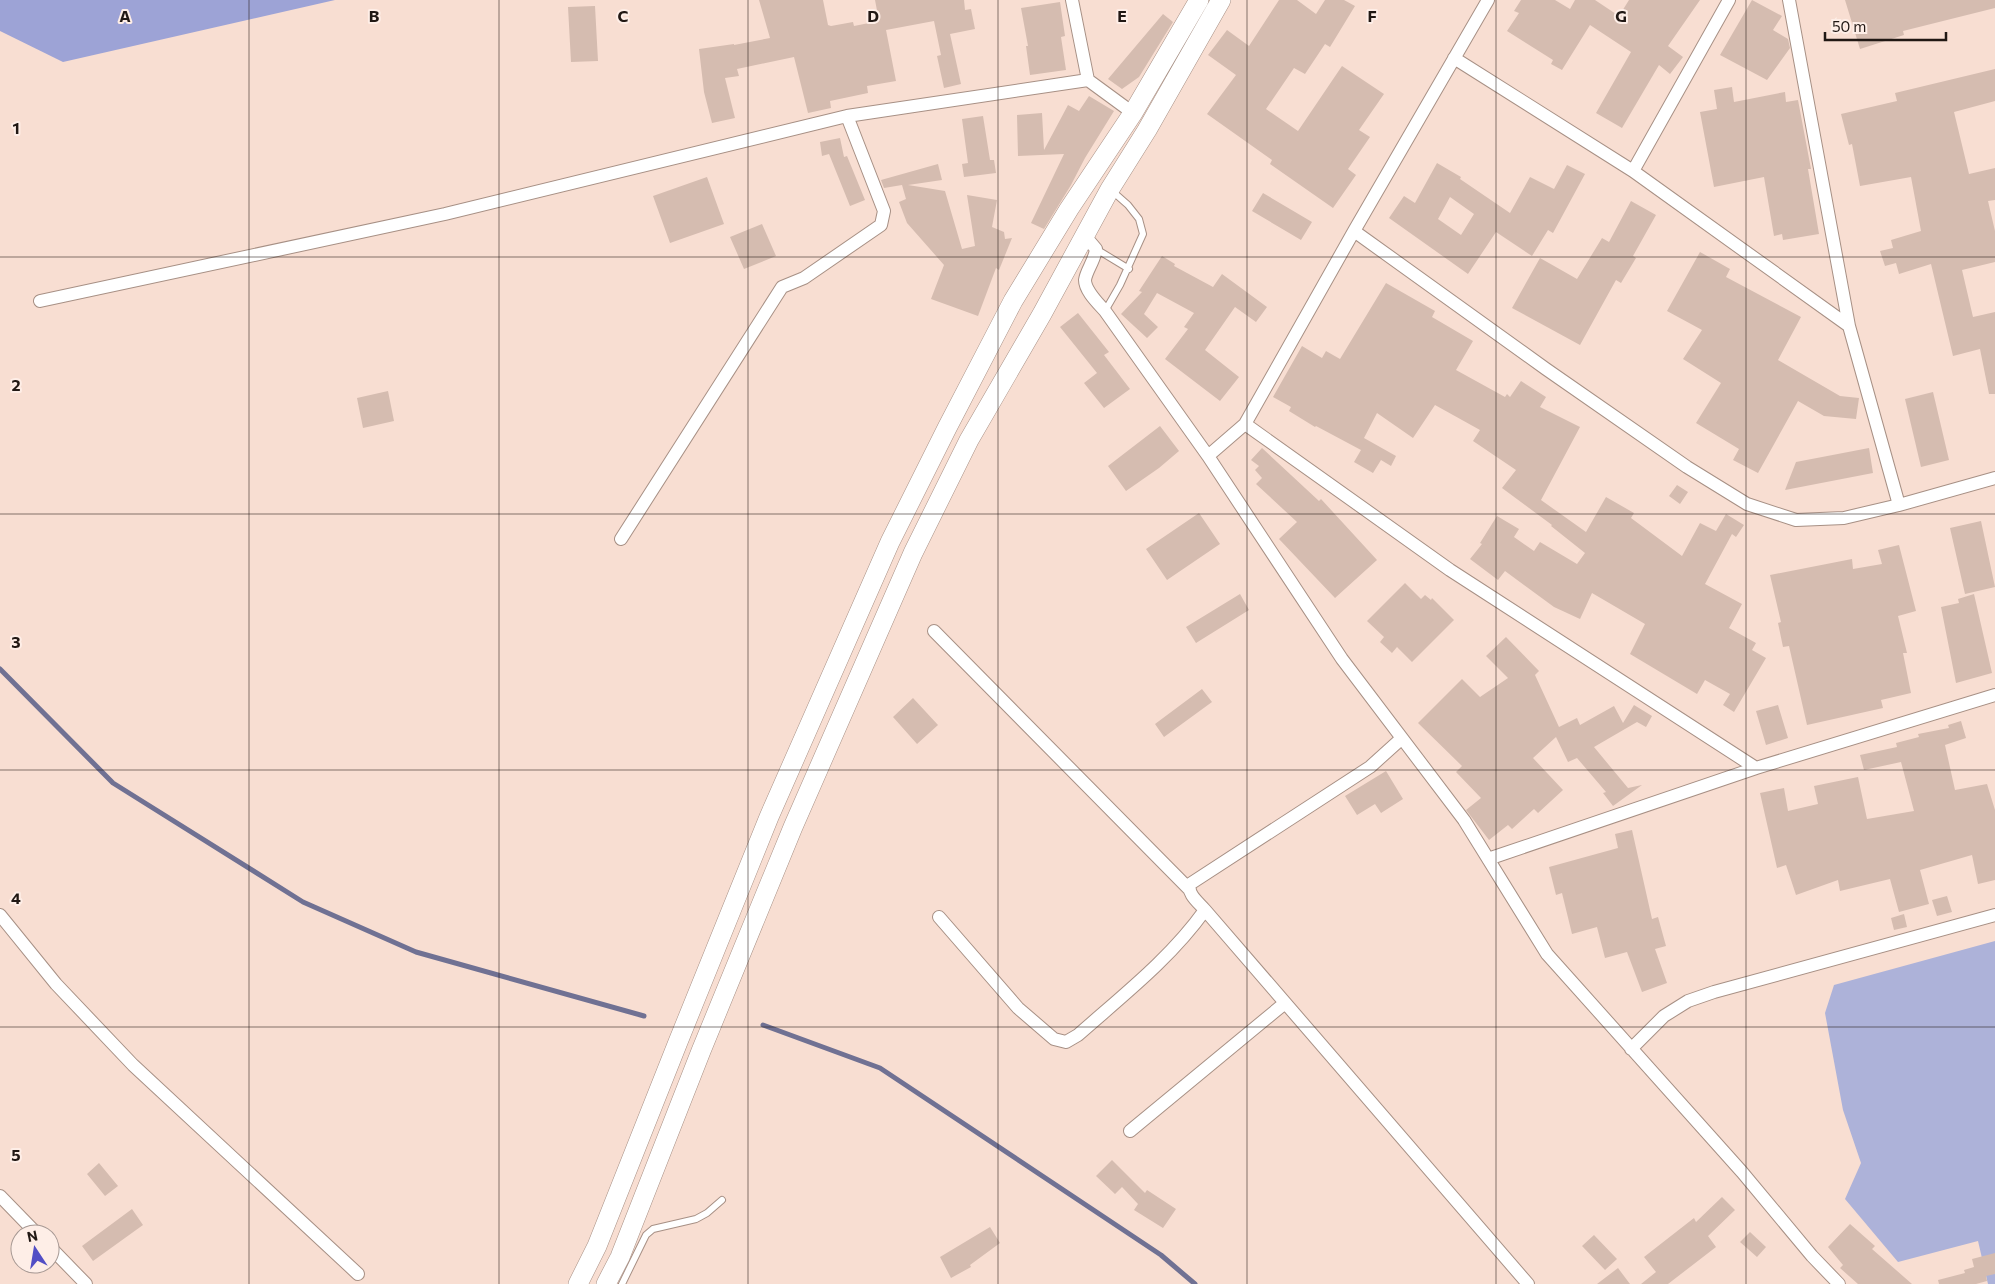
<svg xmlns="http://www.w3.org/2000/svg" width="1995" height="1284" font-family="Commissioner,sans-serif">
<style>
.green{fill:#adb2d9}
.forest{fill:#9da3d6}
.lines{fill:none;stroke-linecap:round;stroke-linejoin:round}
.stream{stroke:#707193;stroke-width:5}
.building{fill:#d5bcb0;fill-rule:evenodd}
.lane-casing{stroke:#a79085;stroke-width:8}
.street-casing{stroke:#a79085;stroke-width:14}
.secondary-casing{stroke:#a79085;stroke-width:20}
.lane{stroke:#fff;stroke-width:6}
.street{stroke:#fff;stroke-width:12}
.secondary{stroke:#fff;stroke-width:19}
.grid{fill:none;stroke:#211814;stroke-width:1;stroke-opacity:0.55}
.grid-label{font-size:16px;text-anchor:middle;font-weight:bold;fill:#211814;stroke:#feeee7;stroke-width:4;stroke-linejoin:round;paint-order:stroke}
</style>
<rect width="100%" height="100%" fill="#f8ded2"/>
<path class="green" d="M1995,941V1284H1988L1978,1241L1898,1262L1845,1199L1861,1163L1843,1110L1825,1013L1834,985Z"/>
<path class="forest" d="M0,0H335L63,62L0,31Z"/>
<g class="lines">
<path class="stream" d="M0,669L113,783L303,902L416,952L644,1016
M763,1025L880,1068L1161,1255L1195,1284"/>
</g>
<path class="building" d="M759,0H823L828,25L831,26L853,22L854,26L879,21L875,0H964L965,10L971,9L975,29L950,34L961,84L944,88L937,56L941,55L934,21L886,30L896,81L867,86L868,93L830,101L831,108L808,113L794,57L737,69L739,76L725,78L735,118L712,123L704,92L699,49L734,44V45L770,38Z
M1279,0H1297L1316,14L1325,0H1344L1355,6L1330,47L1325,44L1305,74L1294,68L1266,109L1298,131L1342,66L1384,94L1359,130L1370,137L1348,169L1356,175L1333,208L1270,164L1272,160L1207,114L1236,75L1208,55L1227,30L1249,46Z
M1521,0H1555L1570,9L1575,0H1595L1619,16L1629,0H1700L1668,46L1683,57L1670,74L1659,65L1622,128L1596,113L1631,52L1590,25L1562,70L1551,64L1553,60L1507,31L1519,13L1514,11Z
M1752,0L1782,16L1773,30L1788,39L1790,48L1767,80L1720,55Z
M1845,0H1995V8L1903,31L1904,35L1860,49Z
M1060,2L1065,36L1061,37L1066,70L1030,75L1026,46H1028L1021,8Z
M595,6L598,61L571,62L568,7Z
M1163,14L1173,22L1139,77L1122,89L1108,79Z
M1995,69V101L1954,112L1969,174L1995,168V200L1988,201L1995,231V262L1962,270L1973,317L1995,312V394H1989L1980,349L1953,356L1931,264L1899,274L1896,263L1885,266L1880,251L1893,248L1891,240L1921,231L1911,177L1860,186L1852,144L1849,145L1841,114L1897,101L1895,93Z
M1732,87L1734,102L1785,92L1786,102L1798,100L1811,169H1808L1819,234L1783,240L1782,234L1774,236L1764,177L1714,187L1700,112L1717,109L1714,90Z
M1089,96L1114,111L1085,158L1071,185L1044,229L1031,223L1064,154L1018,156L1017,115L1042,113L1044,150L1068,105L1079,111Z
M983,116L990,160H994L996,173L964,177L962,164L968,163L962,119Z
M840,138L844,157L847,156L865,200L850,206L829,154L822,156L820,142Z
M1437,163L1461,177L1460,179L1510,213L1530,177L1554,189L1567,165L1585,174L1553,233L1548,230L1532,256L1496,232L1468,274L1389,218L1404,196L1415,203ZM1450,197L1474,214L1461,235L1438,219Z
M938,164L942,180L908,185L945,191L962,249L975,246L967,195L997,200L992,227L1004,232L1005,239L1012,238L999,270L996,268L978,316L931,299L944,265L907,223L899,202L906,199L902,185L884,188L881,180Z
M707,177L724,224L670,243L653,196Z
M1263,193L1312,222L1301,240L1252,211Z
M1631,201L1656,215L1633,256L1636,258L1621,283L1616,280L1580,345L1512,308L1540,258L1577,279L1602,238L1609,242Z
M762,224L776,256L744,269L730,237Z
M1700,252L1730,269L1726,277L1801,317L1778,360L1840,396L1859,398L1856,419L1824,416L1798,401L1758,473L1733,460L1739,449L1696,423L1721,383L1683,359L1702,330L1667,311Z
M1162,256L1175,264L1174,266L1213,287L1222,274L1267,307L1256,322L1235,307L1205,350L1239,377L1220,401L1165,359L1188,329L1184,327L1194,313L1157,293L1144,314L1158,327L1147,338L1121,314L1142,292L1139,291Z
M1386,283L1435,311L1432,317L1473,341L1456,370L1505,397L1507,394L1510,397L1521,381L1546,397L1540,407L1580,427L1541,500L1586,532L1606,497L1634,513L1631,518L1682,556L1700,523L1716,531L1726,514L1744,525L1736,537L1732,534L1705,584L1742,604L1729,628L1756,643L1752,650L1766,658L1734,712L1723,705L1730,694L1705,680L1697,694L1630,654L1645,624L1592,593L1580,619L1554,607L1505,571L1498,580L1470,559L1482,544L1480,543L1497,516L1519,529L1514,537L1534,551L1540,542L1577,564L1585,553L1551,526L1552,525L1502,488L1516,470L1473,441L1480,430L1435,405L1413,438L1377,413L1364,438L1396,456L1391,466L1381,460L1373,473L1354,462L1361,450L1316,426L1315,427L1289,411L1291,407L1273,397L1302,346L1322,358L1326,351L1340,359Z
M1078,313L1109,352L1104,355L1130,389L1104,408L1084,383L1097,373L1060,327Z
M388,391L394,421L363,428L357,398Z
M1933,392L1949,460L1921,467L1905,399Z
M1160,426L1179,451L1159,468L1126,491L1108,466Z
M1262,448L1319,501L1321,499L1377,560L1335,598L1279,539L1297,522L1256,484L1262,478L1255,470L1259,466L1251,460Z
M1869,448L1873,473L1785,490L1796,462Z
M1677,485L1688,492L1680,504L1669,496Z
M1199,513L1220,544L1167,580L1146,549Z
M1981,521L1995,587L1965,594L1950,528Z
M1899,545L1916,611L1898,616L1907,653H1903L1911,693L1881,700L1883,708L1807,725L1789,646L1783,647L1778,623L1781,622L1770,575L1852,559L1853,569L1882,564L1878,550Z
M1405,583L1421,599L1425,595L1431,600L1432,598L1454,620L1412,662L1397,647L1392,653L1380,642L1384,637L1367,621Z
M1240,594L1249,610L1196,643L1186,627Z
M1974,594L1992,673L1956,683L1941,607L1959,603L1958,599Z
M1506,637L1539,671L1535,675L1559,727L1577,718L1580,725L1614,706L1623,723L1634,705L1652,716L1646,727L1637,722L1594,747L1628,788L1642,785L1613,806L1603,793L1606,792L1577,758L1568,762L1556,737L1533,758L1563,790L1538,813L1534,809L1512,829L1508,825L1489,840L1466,810L1481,798L1456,772L1462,766L1418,723L1462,679L1480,697L1508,678L1486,656Z
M1202,689L1212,702L1164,737L1155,724Z
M913,698L938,725L917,744L893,717Z
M1778,705L1788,738L1766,745L1756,711Z
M1961,721L1966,738L1945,745L1955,790L1987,784L1995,810V880L1978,884L1972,855L1920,870L1929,904L1899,912L1890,879L1840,891L1838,880L1796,895L1786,865L1777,868L1760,793L1784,788L1788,811L1818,804L1814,786L1858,777L1867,819L1914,811L1901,762L1864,770L1860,755L1897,747L1896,743L1919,737L1918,734L1949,728L1948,725Z
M1386,771L1403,799L1381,813L1375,804L1357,815L1345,796Z
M1632,830L1652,919L1658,917L1666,946L1655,949L1667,983L1642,992L1627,952L1605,958L1597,927L1572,934L1562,893L1556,895L1549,867L1618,848L1615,834Z
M1947,896L1952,912L1937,916L1932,900Z
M1904,914L1907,927L1894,930L1891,918Z
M1112,1160L1145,1193L1147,1190L1176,1209L1163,1228L1134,1210L1138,1204L1122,1187L1115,1194L1096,1176Z
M99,1163L118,1186L105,1196L87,1174Z
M1722,1197L1735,1210L1708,1236L1716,1247L1668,1284H1641L1656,1272L1644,1257L1694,1218L1696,1222Z
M132,1209L143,1225L93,1261L82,1246Z
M1850,1224L1875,1246L1872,1249L1912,1284H1858L1840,1268L1843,1265L1828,1247Z
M990,1227L1000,1243L970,1265L971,1267L951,1278L940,1257Z
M1750,1232L1766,1247L1757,1257L1740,1242Z
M1594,1235L1617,1259L1605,1270L1582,1246Z
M1995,1253V1274L1986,1276L1987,1281L1976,1284H1939L1938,1280L1965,1273L1964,1270L1974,1267L1972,1259Z
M1618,1268L1630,1284H1597Z"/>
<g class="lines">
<defs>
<path id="lane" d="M1096,249L1129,269
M1105,311L1120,285L1143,234L1139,219L1128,205L1111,190
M622,1284L646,1235L653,1229L696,1219L707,1213L722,1200"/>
<path id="street" d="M1072,0L1088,80L1133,113
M1789,0L1849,326L1899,505L1995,478
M1454,58L1633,171L1849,326
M1633,171L1729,0
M1354,231L1546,369L1687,467L1747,504L1796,520L1844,518L1899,505
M1085,236L1096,249C1095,260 1086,271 1085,280C1085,291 1098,303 1105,311L1208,456L1342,659L1464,820L1547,954L1742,1172L1812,1256L1839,1284
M40,301L445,214L847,116L1088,80
M1245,424L1354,231L1488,0
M1208,456L1245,424L1450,570L1756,768
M621,539L782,287L804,278L881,225L884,211L847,116
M934,631L1189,889
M1488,859L1756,768L1995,695
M1205,910L1528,1284
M0,915L56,984L133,1065L358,1274
M939,917L1018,1008L1054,1039L1066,1042L1078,1035C1122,996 1170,959 1205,910C1198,902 1187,894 1190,884L1370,767L1401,739
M1631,1049L1664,1016L1688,1001L1714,992L1995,915
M1130,1131L1285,1003
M0,1196L37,1234
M50,1247L86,1284"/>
<path id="secondary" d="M578,1284L597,1246L678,1042L769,817L890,542L947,428L1013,301L1069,209L1133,113L1199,0
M606,1284L620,1257L701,1051L793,827L913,553L969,440L1042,314L1110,189L1147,130L1221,0"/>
</defs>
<use href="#lane" class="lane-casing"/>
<use href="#street" class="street-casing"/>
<use href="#secondary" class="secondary-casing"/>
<use href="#lane" class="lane"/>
<use href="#street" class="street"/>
<use href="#secondary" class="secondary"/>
</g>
<path class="grid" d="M249,0V1284M499,0V1284M748,0V1284M998,0V1284M1247,0V1284M1496,0V1284M1746,0V1284M0,257H1995M0,514H1995M0,770H1995M0,1027H1995"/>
<g class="grid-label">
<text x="125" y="22">A</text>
<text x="374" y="22">B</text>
<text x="623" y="22">C</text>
<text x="873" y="22">D</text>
<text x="1122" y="22">E</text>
<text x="1372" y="22">F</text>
<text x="1621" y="22">G</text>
<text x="16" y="134">1</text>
<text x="16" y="391">2</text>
<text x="16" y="648">3</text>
<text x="16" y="904">4</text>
<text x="16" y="1161">5</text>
</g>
<g transform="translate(35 1249) rotate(348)"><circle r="24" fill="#feeee7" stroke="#a69893"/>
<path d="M0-4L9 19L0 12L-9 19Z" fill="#524ec5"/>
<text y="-8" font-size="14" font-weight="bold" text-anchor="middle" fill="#211814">N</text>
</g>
<path d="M1825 32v8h121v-8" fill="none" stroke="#211814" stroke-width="2.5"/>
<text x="1832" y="32" font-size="15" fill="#211814" stroke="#feeee7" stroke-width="4" paint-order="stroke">50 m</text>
</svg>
